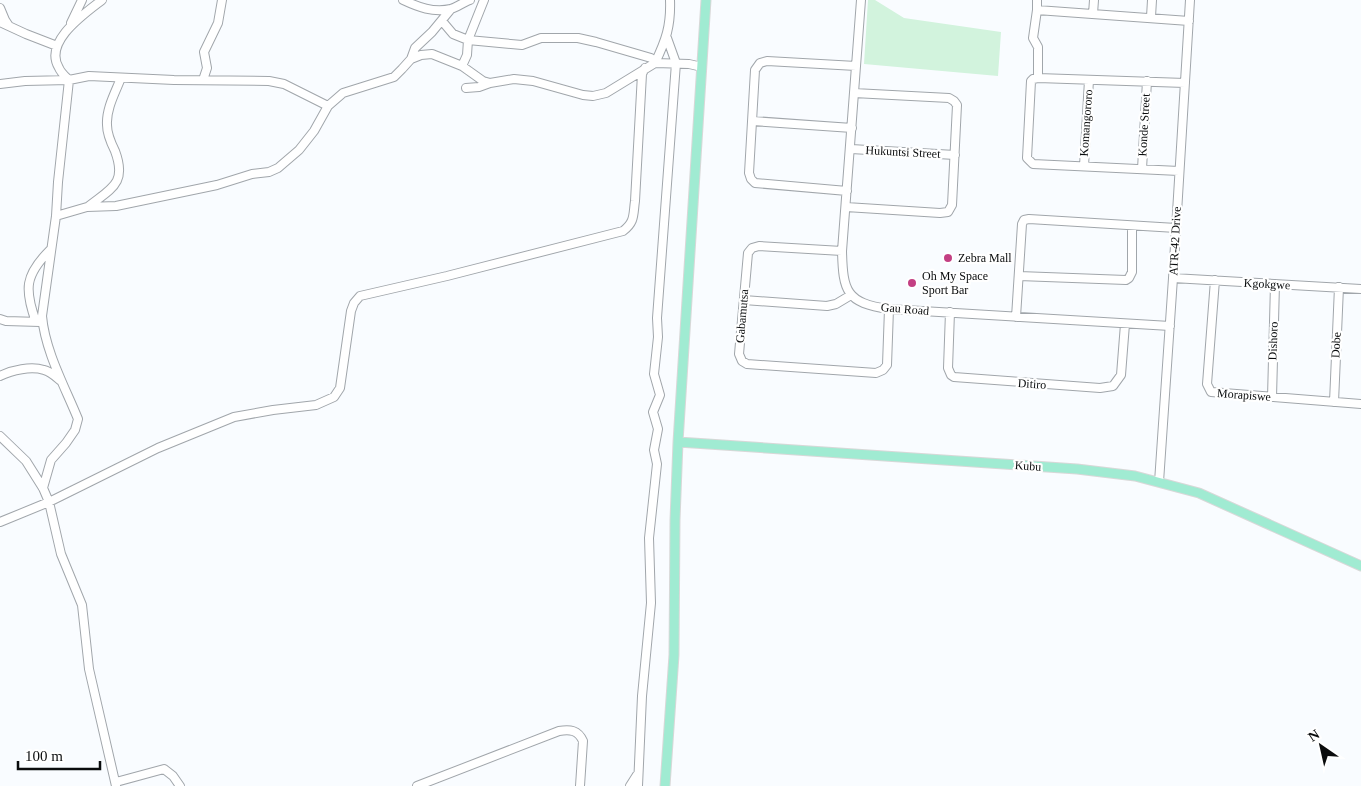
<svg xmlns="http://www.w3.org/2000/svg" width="1361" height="786" font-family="'Times New Roman',serif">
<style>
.green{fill:#d2f3dd}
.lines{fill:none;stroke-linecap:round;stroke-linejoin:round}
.minor-casing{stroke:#a1a6ab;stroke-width:10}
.major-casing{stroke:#d8d8d8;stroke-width:11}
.minor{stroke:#fff;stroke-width:8}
.major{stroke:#a0ebd2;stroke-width:9}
.poi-dot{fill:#c33f83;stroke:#fff;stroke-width:2}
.labels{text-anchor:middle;stroke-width:4.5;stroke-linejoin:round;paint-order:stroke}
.street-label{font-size:12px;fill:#0a0c0d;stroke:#fff}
.poi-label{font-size:12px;fill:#0a0c0d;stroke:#fff;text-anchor:start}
</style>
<rect width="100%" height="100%" fill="#f9fcff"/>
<path class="green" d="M868,0H875L904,18L1001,32L998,76L864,64Z"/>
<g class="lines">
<defs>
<path id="minor" d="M403,0C418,7 433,13 451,9C457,7 464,2 470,0
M861,0L842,251C843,291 846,303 889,309L1170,326
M1037,0V10L1189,21
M0,8L5,20L9,26
M1037,10L1033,38L1038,47V78
M1093,14L1094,0
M1151,17L1152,0
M442,21L453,34L468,40L484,0
M0,22L26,34L57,46
M71,23L82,0
M411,59L415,48L432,32L451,9
M462,66L467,55L468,40L522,45L541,38H578L596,42L651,58L655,63C666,40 671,26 670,0
M203,80L207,68L204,52L218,23L222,0
M0,84L25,81L69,80L89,76L174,80L269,81L284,84L328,106
M466,88L479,87L490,83
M753,121L852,128
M851,149L955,155
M1084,166L1089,80
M1142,169L1147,81
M1179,171L1033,164L1027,158L1031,81L1033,79L1038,78L1185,83
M847,191L755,183L751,179L749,173L755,70L760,63L767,61L856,66
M89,206C112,188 127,183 115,151C111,143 107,134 107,125C106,109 115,93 121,78
M846,207L940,213L948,212L952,205L957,105L954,101L949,98L854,93
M56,216L87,207L116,206L217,185L252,174L269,172L278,168L299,150L314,131L328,106L343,93L394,77L402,69L411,59L421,55L432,54L462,66L483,81L490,83L514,79L533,81L583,95L593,96L606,93L655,63L689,64L702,67
M842,251L759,246L752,248L748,253L739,354L742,361L747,364L876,373L883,370L887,365L889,309
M1019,276L1126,280L1129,278L1132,272V226
M1173,278L1361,289
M1215,280L1207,384L1211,392L1361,404
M744,300L827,306L836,304L851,295
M950,312L948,368L951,375L954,377L1100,388L1113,386L1121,375L1125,324
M1016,317L1022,224L1024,220L1029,219L1176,228
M0,319L6,321L40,322
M36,322C24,289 25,275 50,250
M0,376C12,370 31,366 44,370C50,371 56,377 61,381
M1272,397L1275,284
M1334,402L1339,287
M0,436L26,461L43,488L49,502L61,554L82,605L89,669L116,786
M1159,482L1173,278L1190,0
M43,488L51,460L66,443L75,430L78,419C65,387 45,351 42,316L56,216L58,182L69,80C66,77 61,73 59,68C43,42 84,14 102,0
M0,522L49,502L158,448L234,417L273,410L316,405L334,397L340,388L351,311L354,303L360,296L447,276L623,231C635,222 633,215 635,201L642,74L645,68
M116,782L164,769L173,776L180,786
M417,786L559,731C570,729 578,730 583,741L580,786
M630,786L637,775
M638,786L642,696L651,603L649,538L657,464L654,450L658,429L653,412L660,395L654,374L658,337L657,318L676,63L667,38"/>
<path id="major" d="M678,442L1077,469L1135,476L1199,493L1361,566
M665,786L674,655L675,520L678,442L706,0"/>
</defs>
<use href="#minor" class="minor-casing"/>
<use href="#major" class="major-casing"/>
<use href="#minor" class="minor"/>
<use href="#major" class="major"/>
</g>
<g class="poi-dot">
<circle cx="948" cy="258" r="5"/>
<circle cx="912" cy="283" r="5"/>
</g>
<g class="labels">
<g class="street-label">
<text transform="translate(1086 123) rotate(-86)" y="4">Komangororo</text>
<text transform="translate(1144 125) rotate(-87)" y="4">Konde Street</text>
<text transform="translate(903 152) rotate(3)" y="4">Hukuntsi Street</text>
<text transform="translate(1175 241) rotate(-87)" y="4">ATR-42 Drive</text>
<text transform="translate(1267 284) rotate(3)" y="4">Kgokgwe</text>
<text transform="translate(905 309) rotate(5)" y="4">Gau Road</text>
<text transform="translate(742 316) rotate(-85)" y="4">Gabamutsa</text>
<text transform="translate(1273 341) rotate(-88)" y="4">Dishoro</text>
<text transform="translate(1336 345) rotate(-87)" y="4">Dobe</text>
<text transform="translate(1032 384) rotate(4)" y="4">Ditiro</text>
<text transform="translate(1244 395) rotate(4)" y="4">Morapiswe</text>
<text transform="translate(1028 466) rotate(4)" y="4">Kubu</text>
</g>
<g class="poi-label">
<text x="958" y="262">Zebra Mall</text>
<text x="922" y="280">Oh My Space<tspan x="922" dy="14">Sport Bar</tspan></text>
</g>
</g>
<g transform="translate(1321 746) rotate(326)" stroke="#ffffff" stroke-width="4" paint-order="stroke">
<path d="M0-4L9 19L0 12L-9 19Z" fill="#0a0c0d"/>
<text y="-8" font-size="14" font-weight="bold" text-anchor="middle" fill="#0a0c0d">N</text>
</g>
<path d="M18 761v8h82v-8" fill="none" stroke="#0a0c0d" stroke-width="2.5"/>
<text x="25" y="761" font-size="15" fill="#0a0c0d" stroke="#ffffff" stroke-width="4" paint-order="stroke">100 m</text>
</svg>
